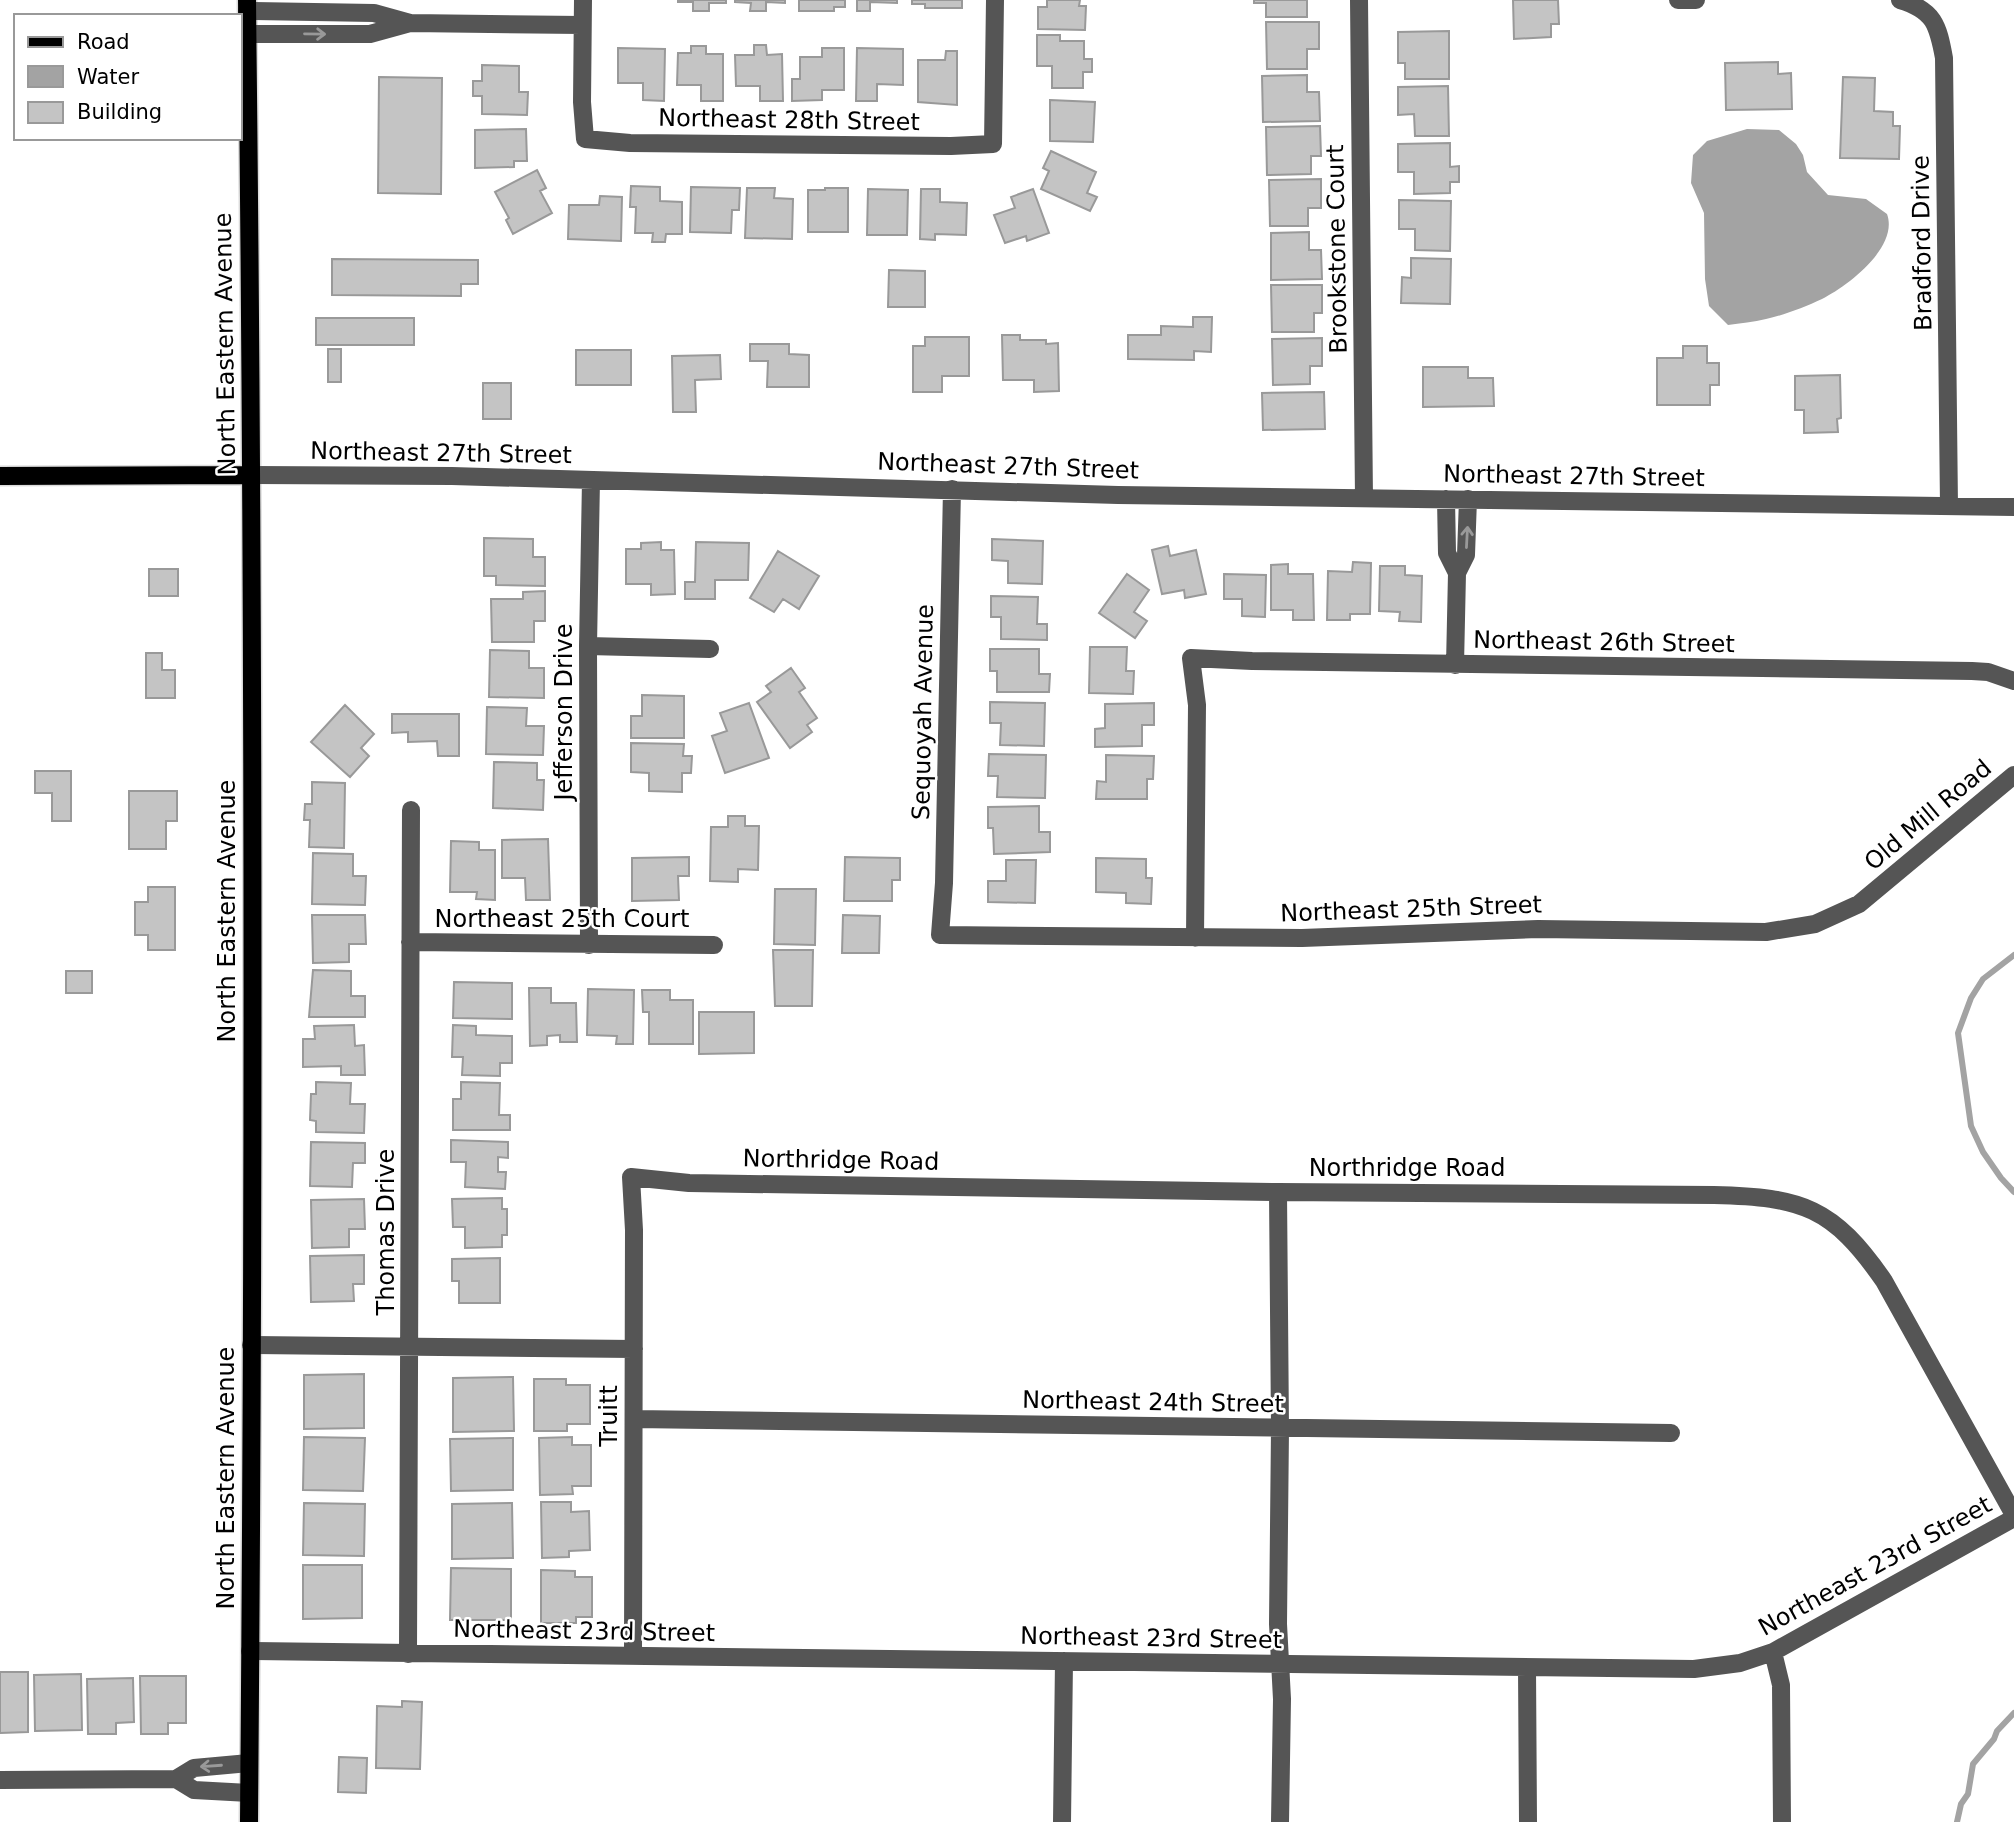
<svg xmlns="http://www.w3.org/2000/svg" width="2014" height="1822" font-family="'DejaVu Sans',sans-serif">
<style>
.water{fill:#a3a3a3}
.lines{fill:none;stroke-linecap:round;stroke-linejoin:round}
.stream{stroke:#a3a3a3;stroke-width:6}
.building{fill:#c4c4c4;stroke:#999;stroke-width:2}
.major-casing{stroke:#dbdbdb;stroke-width:21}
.minor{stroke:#555;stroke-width:18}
.major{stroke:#000;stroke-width:18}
.oneway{stroke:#999}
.labels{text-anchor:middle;stroke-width:5;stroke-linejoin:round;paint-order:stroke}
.street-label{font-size:24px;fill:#000;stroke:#fff}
</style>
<rect width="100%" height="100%" fill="#fff"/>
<path class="water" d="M1747,129L1779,130L1796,144L1803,155L1807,172L1828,195L1866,199L1887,214C1899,247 1848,286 1822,299C1805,307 1784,315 1766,319C1754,322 1740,323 1728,325L1709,306L1705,279L1704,213L1691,183L1693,155L1707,141Z"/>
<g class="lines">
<path class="stream" d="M2014,955L1983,979L1971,998L1958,1033L1971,1126L1983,1152L2001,1178L2014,1192
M1957,1822L1961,1804L1968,1794L1973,1764L1994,1739L1997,1731L2014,1713"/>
</g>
<path class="building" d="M678,0H726V3H709V11H693V2H678Z
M735,0H785V3L766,2V11H750L751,3L735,2Z
M799,0H845V7H834V11H799Z
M857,0H897V3L870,2V11H857Z
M912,0H962V8H925V4H912Z
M1047,0H1080L1079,6H1086L1085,30L1038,29V7H1047Z
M1254,0H1307V17H1266V3H1254Z
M1513,0H1558L1559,24H1551V37L1514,39Z
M1266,22H1319V49H1307V69H1267Z
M1449,31V79H1405V63H1398V32Z
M1037,35H1060V41H1084V59H1092V72H1083V88H1052V66H1037Z
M754,45H766L767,55L782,54L783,101H760V86H736L735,55H754Z
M691,46H706V54H723V101H701V85H677L678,53H691Z
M618,48L665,49L664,101L643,100V83H618Z
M822,48H844V90H822V100L792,101V79H800V57H822Z
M857,48L903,49V85L877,84V101H856Z
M946,51H957V105L918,102V60H945Z
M1778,62V74L1791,73L1792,109L1726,110L1725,63Z
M482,65L519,66V92H528L527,115L482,114V96H473V81H482Z
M1307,75V92H1319L1320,121L1263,122L1262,76Z
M379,77L442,78L441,194L378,193Z
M1843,77L1875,78L1874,111L1893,112V126H1900L1899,159L1840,158Z
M1448,86L1449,136H1415L1414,114L1398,115V87Z
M1050,100L1095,102L1093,142L1050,141Z
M1320,126L1321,156H1311V174L1267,175L1266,127Z
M526,129L527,161H514V167L475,168V130Z
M1450,143V167L1459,166V182H1450V193L1414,194V172H1398V144Z
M1051,151L1096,172L1087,193L1097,197L1090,211L1041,189L1049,171L1043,168Z
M537,170L546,188L540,191L552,213L513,234L506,220L509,218L495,192Z
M1321,179V208H1308V226H1270L1269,180Z
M631,186L660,187V201L682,202V234H666L665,242H652L653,233H635L636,207H630Z
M691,187L740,188L739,210H732L731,233L690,232Z
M747,188H775L774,198L793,199L792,239L745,238Z
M825,188H848V232H808V190H825Z
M868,189L908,190L907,235H867Z
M921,189H940V202L967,203L966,235L935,234V240L920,239Z
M1033,189L1049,233L1027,241L1026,236L1005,243L994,215L1015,208L1011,197Z
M600,196L622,197L621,241L568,239L569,205H599Z
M1399,200L1451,201L1450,251L1415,250V229H1399Z
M1309,232V250H1321L1322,279L1271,280V233Z
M1411,258L1451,259L1450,304L1401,303L1402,277L1411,278Z
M332,259L478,260V284H461V296L332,295Z
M889,270L925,271V307H888Z
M1271,285H1322V313H1314V332H1272Z
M1193,317H1212L1211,352L1194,351V360L1128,359V335H1161V326L1193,327Z
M316,318H414V345H316Z
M1002,335H1020V340H1046V344L1058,343L1059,391L1034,392V380H1003Z
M925,337H969V376H942V392H913V346H925Z
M1322,338V366H1310V384L1273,385L1272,339Z
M750,344H789V354L809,355V387H767L768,361H750Z
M1683,346H1707V363H1719V385H1710V405H1657V358H1683Z
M328,349H341V382H328Z
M576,350H631V385H576Z
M720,355L721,379L695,380L696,412H673L672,356Z
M1423,367H1468V378H1493L1494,406L1423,407Z
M1840,375L1841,418L1837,419L1838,432L1804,433V410H1795V376Z
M483,383H511V419H483Z
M1324,392L1325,429L1263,430L1262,393Z
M484,538L533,539V557H545V586L496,585V576H484Z
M992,539L1043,541L1042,584L1008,583V561L992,560Z
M661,542V550H674L675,594L651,595V584H626V549H641V543Z
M696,542L749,543L748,580H715V599H685V582H695Z
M1168,546L1170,556L1196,550L1206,594L1185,598L1184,590L1162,594L1152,550Z
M778,551L819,576L799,609L783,599L774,612L750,598Z
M1353,562L1371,563L1370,614H1350V620H1327L1328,571L1352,572Z
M1288,564V574H1313L1314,620H1293V610H1271V565Z
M1380,566H1405V575L1422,576L1421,622L1399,621L1400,612L1379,611Z
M149,569H178V596H149Z
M1127,574L1149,590L1134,612L1147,621L1135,638L1099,613Z
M1224,574L1266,575L1265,617L1242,616V599H1224Z
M545,591V621H534V642H492L491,599H523V592Z
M991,596L1038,597L1037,624H1047V640L1001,639V617H991Z
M1090,647H1127L1126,671H1134L1133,694L1089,693Z
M990,649H1039V674H1050L1049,692H997V671H990Z
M490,650L529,651V668H544V698L489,697Z
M146,653H162V670H175V698H146Z
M791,668L805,688L799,692L817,718L807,725L812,732L790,748L757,702L771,692L766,686Z
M642,695L684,696V738H631V716H642Z
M990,702L1045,703L1044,746L1000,745L1001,723H990Z
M749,703L769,758L725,773L712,736L727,731L720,713Z
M1154,703V725H1142V746L1095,747V729L1105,728V704Z
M345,705L374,734L361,748L369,756L350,777L311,742Z
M487,707L527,708L526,726H544L543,755L486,754Z
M392,714H459V756H438L437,741L408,742V732L392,733Z
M631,743L684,744L683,756H692L691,773H682V792L649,791V773L631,772Z
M989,754L1046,755L1045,798L997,797L998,776H988Z
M1106,755L1154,756L1153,779H1147V799H1096L1097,781L1106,782Z
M494,762L537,763V780H544L543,810L493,808Z
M35,771H71V821H52V793H35Z
M312,782L345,783L344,848L309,847L310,820H304L305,804H312Z
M129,791H177V821H166V849H129Z
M1039,806V832H1050V852L994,854L993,828H988V807Z
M728,816H745V826H759L758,870L738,869V882L710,881L711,827H728Z
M548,839L550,900H526L525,878H502V840Z
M451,841L479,842V850H495V900L476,899L477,892H450Z
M313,853L353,854V876H366L365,905L312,904Z
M689,857V876H678L679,900L632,901V858Z
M845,857L900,858V880H892V901H844Z
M1096,858L1146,859V878H1152L1151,904L1126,903V893L1096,892Z
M1006,860H1036L1035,903L988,902V881H1006Z
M148,887H175V950H148V935H135V902H148Z
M775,889H816L815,945L774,944Z
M312,915H365L366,944H349V962L313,963Z
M843,915L880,916L879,953H842Z
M773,950H813L812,1006H775Z
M313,970L351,971V996H365V1017H309Z
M66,971H92V993H66Z
M454,982L512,983V1019L453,1018Z
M529,988H551V1003H576L577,1042H560V1035L547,1036V1045L530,1046Z
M588,989L634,990L633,1044H616L617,1036L587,1035Z
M642,990H670V1000H693V1044H649V1012H643Z
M699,1012H754V1053L699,1054Z
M354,1025L355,1046L364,1045L365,1075H341V1066L303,1067V1039H315L314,1026Z
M453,1025L476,1026V1035L512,1036V1063H500V1076L462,1075L463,1057H452Z
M316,1082L351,1083L350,1104H365L364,1133L316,1132V1121L310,1120L311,1094H316Z
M461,1082L500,1083L499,1115H510V1130H453V1099H461Z
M451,1140L508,1142V1158L498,1157V1172H506L505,1189L465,1187L466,1162H451Z
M311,1142L365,1143V1163H353L352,1187L310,1186Z
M502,1198V1209H507V1235H502V1247L465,1248V1227H453L452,1199Z
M364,1199L365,1229H349V1247L312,1248L311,1200Z
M364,1255V1284H353L354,1301L311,1302L310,1256Z
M500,1258V1303H459V1281H452V1259Z
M364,1374V1428L304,1429V1375Z
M513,1377L514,1431L453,1432V1378Z
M534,1379H566V1385H590V1424H567V1431H534Z
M304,1437L365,1438L363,1491L303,1490Z
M572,1437V1445H591V1486H572L573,1494L540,1495L539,1438Z
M513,1438V1490L451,1491L450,1439Z
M541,1502H571V1512L589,1511L590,1550L569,1551V1557L542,1558Z
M304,1503L365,1504L364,1556L303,1555Z
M512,1503L513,1558L452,1559V1504Z
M303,1565H362V1618L303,1619Z
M451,1568L511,1569V1620H450Z
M541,1570L575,1571V1577H592V1617H576V1623H541Z
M0,1672H28V1732L0,1733Z
M81,1674L82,1730L35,1731L34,1675Z
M140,1676H186V1723H168V1734H141Z
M133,1678L134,1722L116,1723V1734H88L87,1679Z
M402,1701L422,1702L420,1769L376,1768L377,1706L402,1707Z
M339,1757L367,1758L366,1793L338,1792Z"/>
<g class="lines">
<defs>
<path id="major" d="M247,0C254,607 254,1215 249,1822
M0,476L251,475"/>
</defs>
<use href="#major" class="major-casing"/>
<path class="minor" d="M583,0L582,102L585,139L630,143L951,146L993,144L995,0
M1359,0L1364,498
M1678,0H1696
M1900,0C1934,10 1938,25 1944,58L1949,506
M247,11L374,13L410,23L582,25
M247,34H370L410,23
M251,475L452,476L1118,495L2014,507
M952,489L944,883L940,935L1302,938L1538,929L1766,932L1815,924L1859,904L2014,775
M1446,499L1447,553L1457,573L1455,665
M1457,573L1466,555L1468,499
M588,646L710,649
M1195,938L1197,705L1191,658L1252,661L1972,671L1988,672L2014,681
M410,942L714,945
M589,945L588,646L591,480
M1278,1192L1280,1429L1278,1624L1282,1699L1280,1822
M251,1345L634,1349
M634,1419L1671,1433
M250,1651L1694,1669L1740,1663L1773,1652L2014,1518
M1773,1652L1781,1685L1782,1822
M408,1654L411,810
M633,1656L634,1230L631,1177L689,1183L1278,1192L1714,1195C1802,1197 1833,1207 1884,1281L2014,1515
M1527,1668L1528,1822
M176,1779L194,1768L249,1763
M0,1780L176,1779L194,1790L249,1793
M1062,1822L1064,1661"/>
<use href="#major" class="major"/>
</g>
<defs><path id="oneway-shaft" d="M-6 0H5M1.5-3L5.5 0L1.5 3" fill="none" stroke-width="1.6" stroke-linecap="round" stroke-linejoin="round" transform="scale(1.75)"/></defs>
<g class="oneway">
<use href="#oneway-shaft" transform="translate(315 34) rotate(1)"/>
<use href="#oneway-shaft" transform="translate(1467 537) rotate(-87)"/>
<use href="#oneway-shaft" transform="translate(211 1766) rotate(176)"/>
</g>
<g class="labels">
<g class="street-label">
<text transform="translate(789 120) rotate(1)" y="8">Northeast 28th Street</text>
<text transform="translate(1922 243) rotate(-91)" y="8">Bradford Drive</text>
<text transform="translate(1337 249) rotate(-91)" y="8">Brookstone Court</text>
<text transform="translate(225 344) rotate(-91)" y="8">North Eastern Avenue</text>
<text transform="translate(441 453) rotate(1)" y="8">Northeast 27th Street</text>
<text transform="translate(1008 466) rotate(2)" y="8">Northeast 27th Street</text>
<text transform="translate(1574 476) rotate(1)" y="8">Northeast 27th Street</text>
<text transform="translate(1604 642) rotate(1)" y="8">Northeast 26th Street</text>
<text transform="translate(564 712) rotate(-90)" y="8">Jefferson Drive</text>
<text transform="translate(923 712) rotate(-89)" y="8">Sequoyah Avenue</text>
<text transform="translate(1928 815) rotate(-40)" y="8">Old Mill Road</text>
<text transform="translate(1411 909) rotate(-2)" y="8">Northeast 25th Street</text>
<text transform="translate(227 911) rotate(-90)" y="8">North Eastern Avenue</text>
<text x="562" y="927">Northeast 25th Court</text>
<text transform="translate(841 1160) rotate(1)" y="8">Northridge Road</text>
<text x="1407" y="1176">Northridge Road</text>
<text transform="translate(386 1232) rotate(-90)" y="8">Thomas Drive</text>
<text transform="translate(1153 1402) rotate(1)" y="8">Northeast 24th Street</text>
<text transform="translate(609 1416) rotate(-90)" y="8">Truitt</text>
<text transform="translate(226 1478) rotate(-90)" y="8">North Eastern Avenue</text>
<text transform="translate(1875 1566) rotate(-29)" y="8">Northeast 23rd Street</text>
<text transform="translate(584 1631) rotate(1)" y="8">Northeast 23rd Street</text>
<text transform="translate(1151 1638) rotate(1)" y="8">Northeast 23rd Street</text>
</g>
</g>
<rect x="14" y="14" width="228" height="126" fill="#ffffff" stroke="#999999" stroke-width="2"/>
<rect x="28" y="37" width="35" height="10" fill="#000000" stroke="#999999" stroke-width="2"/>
<text x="77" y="49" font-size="21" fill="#000000">Road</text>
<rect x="28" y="66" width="35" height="21" fill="#a3a3a3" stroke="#999999" stroke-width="2"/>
<text x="77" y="84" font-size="21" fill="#000000">Water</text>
<rect x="28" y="102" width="35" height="21" fill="#c4c4c4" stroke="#999999" stroke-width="2"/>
<text x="77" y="119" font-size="21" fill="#000000">Building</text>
</svg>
